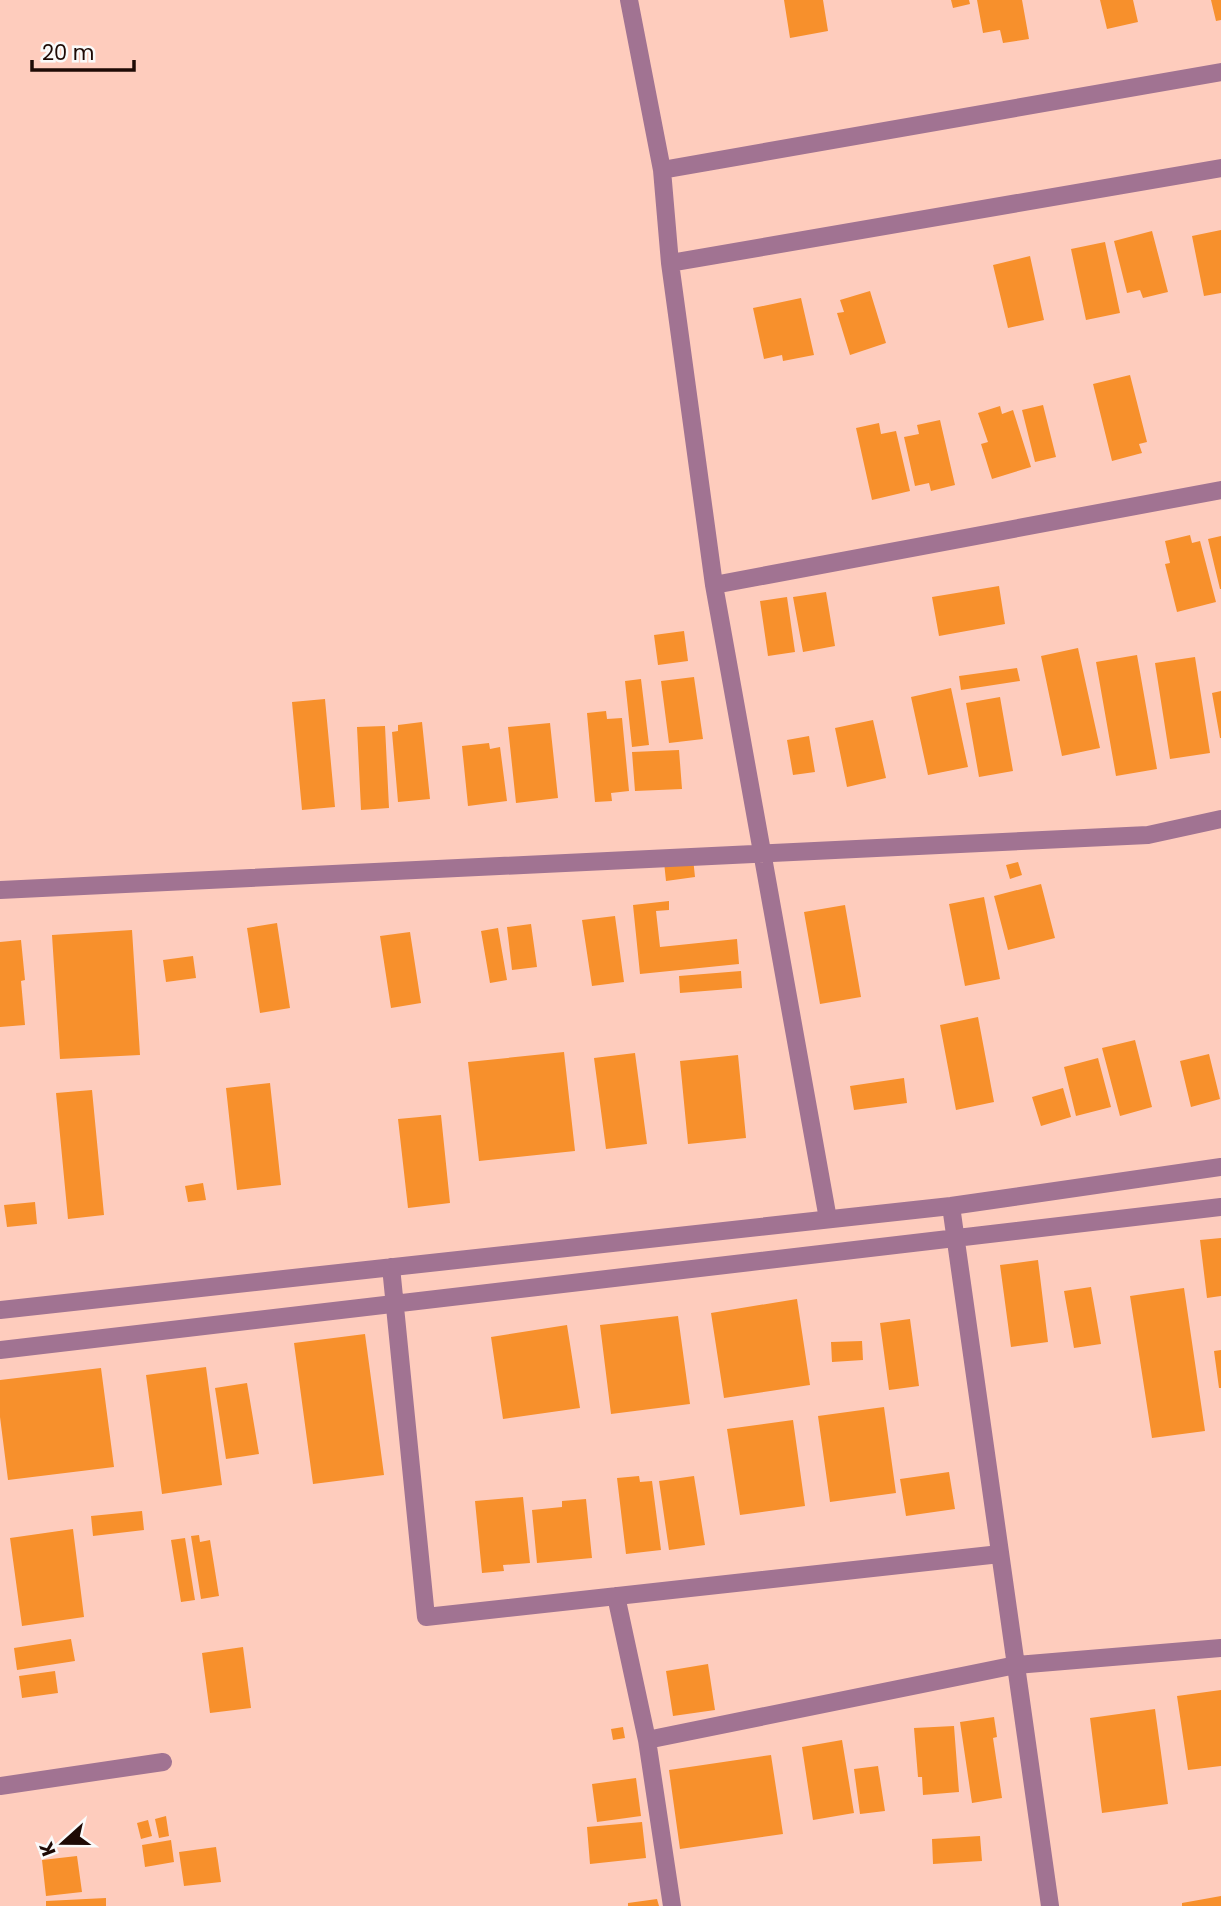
<svg xmlns="http://www.w3.org/2000/svg" width="1221" height="1906" font-family="Poppins,sans-serif">
<style>
.building{fill:#f7902c}
.lines{fill:none;stroke-linecap:round;stroke-linejoin:round}
.minor{stroke:#a17392;stroke-width:18}
</style>
<rect width="100%" height="100%" fill="#feccbd"/>
<path class="building" d="M784,0H823L828,31L790,38Z
M951,0H969L970,4L953,8Z
M977,0H1022L1029,39L1003,43L1000,30L983,33Z
M1100,0H1133L1138,22L1107,29Z
M1211,0H1221V20L1216,21Z
M1221,230V293L1204,296L1192,236Z
M1152,231L1168,292L1143,298L1140,290L1127,293L1114,241Z
M1105,242L1120,313L1086,320L1071,249Z
M1030,256L1044,320L1008,328L993,265Z
M870,291L886,343L850,355L837,313L844,312L840,300Z
M801,298L814,355L783,361L782,355L764,359L753,308Z
M1130,375L1147,442L1139,444L1142,453L1112,461L1093,384Z
M1043,405L1056,457L1035,462L1022,410Z
M1000,406L1002,414L1013,410L1031,467L992,479L981,444L988,442L978,413Z
M940,420L955,485L931,491L929,483L915,486L904,437L919,434L917,425Z
M879,423L881,434L896,431L910,491L872,500L856,428Z
M1190,535L1192,543L1200,541L1216,602L1177,612L1165,564L1170,563L1165,541Z
M1221,536V589H1220L1208,539Z
M999,586L1005,624L939,636L932,597Z
M826,592L835,646L803,652L793,597Z
M787,597L795,652L768,656L760,601Z
M684,631L688,661L658,665L654,635Z
M1078,648L1100,748L1062,756L1041,656Z
M1137,655L1157,769L1116,776L1096,662Z
M1195,657L1210,753L1170,759L1155,663Z
M1017,668L1020,681L961,690L959,676Z
M694,677L703,739L669,743L661,681Z
M641,679L649,745L632,747L625,681Z
M951,688L968,767L928,775L911,697Z
M1221,691V738H1220L1212,693Z
M1000,697L1013,771L979,777L966,703Z
M325,699L335,807L302,810L292,702Z
M606,711L607,719L622,718L629,791L611,793L612,801L595,802L587,713Z
M873,720L886,778L847,787L835,728Z
M422,722L430,799L398,802L392,732L398,731V725Z
M550,723L558,798L516,803L508,727Z
M385,726L389,808L361,810L357,727Z
M809,736L815,772L793,775L787,740Z
M489,743L490,749L500,747L507,801L468,806L462,746Z
M679,750L682,789L635,791L632,752Z
M693,858L695,877L666,881L664,862Z
M1018,862L1022,875L1010,879L1006,865Z
M1041,884L1055,938L1008,950L994,896Z
M984,897L1000,979L965,986L949,904Z
M669,901V910L656,911L660,947L737,939L739,964L640,974L633,905Z
M845,905L861,997L820,1004L804,912Z
M615,916L624,982L592,986L582,920Z
M277,923L290,1008L260,1013L247,928Z
M531,924L537,967L512,970L507,927Z
M498,928L507,980L490,983L481,931Z
M132,930L140,1055L60,1059L52,935Z
M410,932L421,1003L391,1008L380,936Z
M21,940L25,980L21,981L25,1025L0,1027V942Z
M193,956L196,978L166,982L163,960Z
M741,971L742,988L680,993L679,976Z
M978,1017L994,1102L956,1110L940,1025Z
M1135,1040L1152,1107L1120,1116L1102,1048Z
M564,1052L575,1151L479,1161L468,1062Z
M635,1053L647,1144L606,1149L594,1058Z
M1209,1054L1220,1099L1191,1107L1180,1061Z
M738,1055L746,1138L688,1144L680,1061Z
M1098,1058L1111,1107L1076,1116L1064,1067Z
M904,1078L907,1103L854,1110L850,1086Z
M270,1083L281,1185L237,1190L226,1088Z
M1063,1088L1071,1117L1041,1126L1032,1097Z
M92,1090L104,1215L68,1219L56,1093Z
M441,1115L450,1203L408,1208L398,1119Z
M203,1183L206,1200L188,1202L185,1186Z
M35,1202L37,1224L7,1227L4,1205Z
M1221,1238V1296L1207,1298L1200,1240Z
M1038,1260L1048,1342L1011,1347L1000,1265Z
M1091,1287L1101,1344L1074,1348L1064,1291Z
M1184,1288L1205,1431L1152,1438L1130,1296Z
M797,1299L810,1385L724,1398L711,1313Z
M678,1316L690,1404L611,1414L600,1325Z
M910,1319L919,1386L889,1390L880,1323Z
M567,1325L580,1408L503,1419L491,1337Z
M365,1334L384,1475L313,1484L294,1343Z
M862,1341L863,1360L832,1362L831,1342Z
M1221,1350V1388H1219L1214,1351Z
M206,1367L222,1485L162,1494L146,1375Z
M101,1368L114,1467L8,1480L0,1417V1380Z
M247,1383L259,1454L226,1459L215,1388Z
M884,1407L896,1493L830,1502L818,1416Z
M793,1420L805,1506L740,1515L727,1429Z
M949,1472L955,1509L906,1516L900,1479Z
M639,1476L640,1482L652,1481L661,1550L626,1554L617,1478Z
M694,1476L705,1545L669,1550L659,1481Z
M523,1497L530,1563L503,1565L504,1571L482,1573L475,1501Z
M586,1499L592,1558L537,1563L532,1510L562,1507V1501Z
M142,1511L144,1530L93,1536L91,1516Z
M73,1529L84,1617L22,1626L10,1538Z
M199,1535L200,1542L210,1540L219,1596L201,1599L191,1536Z
M185,1538L195,1600L181,1602L171,1540Z
M71,1639L75,1661L17,1670L14,1648Z
M243,1647L251,1708L210,1713L202,1653Z
M708,1664L715,1710L673,1716L666,1671Z
M55,1671L58,1693L22,1698L19,1676Z
M1221,1690V1766L1188,1770L1177,1696Z
M1155,1709L1168,1804L1102,1813L1090,1718Z
M994,1717L997,1737L993,1738L1002,1798L972,1803L960,1722Z
M954,1726L959,1792L923,1795L922,1777H918L914,1728Z
M623,1727L625,1738L613,1740L611,1729Z
M842,1740L854,1813L813,1820L802,1747Z
M771,1755L783,1834L680,1849L669,1770Z
M878,1766L885,1811L860,1814L854,1769Z
M636,1778L641,1816L597,1822L592,1784Z
M166,1816L169,1836L159,1838L155,1819Z
M148,1820L152,1836L141,1839L137,1823Z
M642,1822L646,1858L590,1864L587,1827Z
M980,1836L982,1861L933,1864L932,1839Z
M171,1840L174,1862L145,1867L142,1845Z
M216,1847L221,1882L184,1886L179,1852Z
M77,1856L82,1892L46,1896L42,1860Z
M1221,1896V1906H1182V1903Z
M106,1898V1906H46V1901Z
M657,1899L659,1906H628V1903Z"/>
<g class="lines">
<path class="minor" d="M629,0L662,170L670,263L714,585L828,1219
M662,170L1221,72
M670,263L1221,168
M714,585L1221,490
M0,890L1148,835L1221,819
M951,1206L1050,1906
M391,1267L426,1617L1000,1554
M0,1310L951,1206L1221,1167
M0,1350L1221,1207
M616,1596L647,1740L672,1906
M647,1740L1016,1665L1221,1648
M0,1786L163,1762"/>
</g>
<g transform="translate(63 1843) rotate(249)" stroke="#fafafa" stroke-width="5" paint-order="stroke">
<path d="M0-5L12 26L0 18L-12 26Z" fill="#1e0a05"/>
<text y="-10" font-size="19" font-weight="bold" text-anchor="middle" fill="#1e0a05">K</text>
</g>
<path d="M32 60v10h102v-10" fill="none" stroke="#1e0a05" stroke-width="3.5"/>
<text x="42" y="60" font-size="21" fill="#1e0a05" stroke="#fafafa" stroke-width="5" paint-order="stroke">20 m</text>
</svg>
